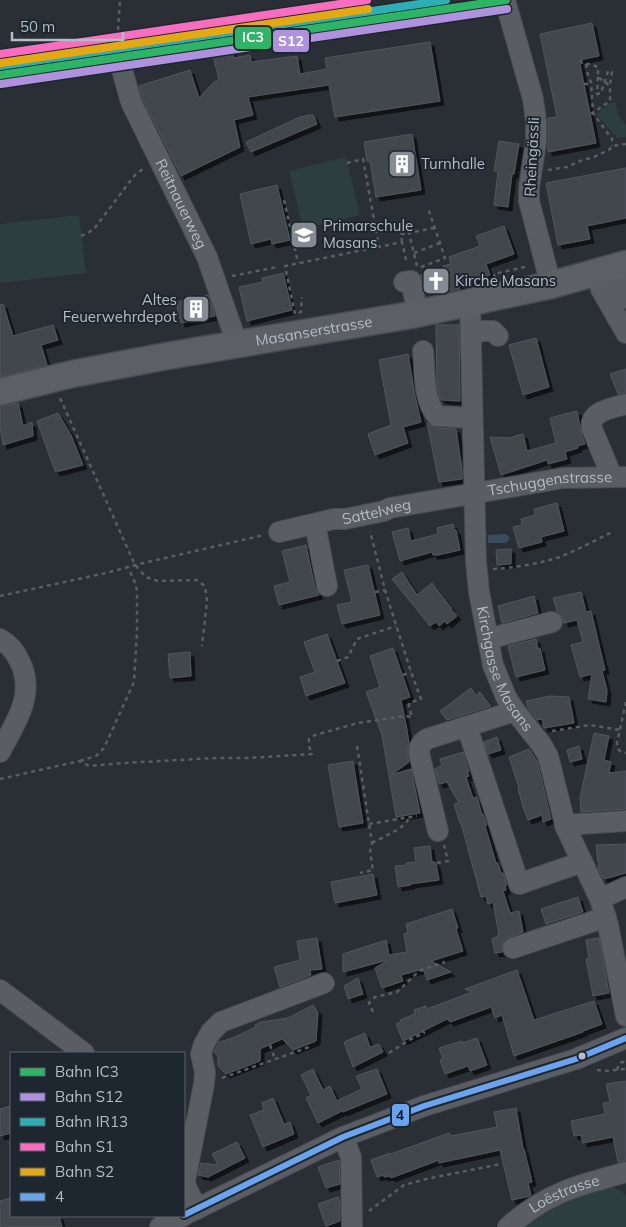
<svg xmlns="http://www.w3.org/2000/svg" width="626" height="1227" font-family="Mulish,sans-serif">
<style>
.green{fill:#2d3e3f}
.water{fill:#3a4b5d}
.building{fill:#42464c;stroke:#52565d;filter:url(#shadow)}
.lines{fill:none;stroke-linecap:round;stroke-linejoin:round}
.minor-casing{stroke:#484b50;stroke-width:22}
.major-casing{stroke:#484c52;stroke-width:29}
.path{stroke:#5a5e62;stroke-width:2.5;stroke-dasharray:4 4;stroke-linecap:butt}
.minor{stroke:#5a5e63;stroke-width:20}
.major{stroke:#5c6065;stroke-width:26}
.bus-1-casing{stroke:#1e262f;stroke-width:10}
.bus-1{stroke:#6aa3ee;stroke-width:6}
.rail-1-casing{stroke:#1e262f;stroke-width:11}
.rail-2-casing{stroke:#1e262f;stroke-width:11}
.rail-3-casing{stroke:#1e262f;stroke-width:11}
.rail-4-casing{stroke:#1e262f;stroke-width:11}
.rail-5-casing{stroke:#1e262f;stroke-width:11}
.rail-1{stroke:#2db464;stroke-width:8}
.rail-2{stroke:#b091de;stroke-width:8}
.rail-3{stroke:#2caeb3;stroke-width:8}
.rail-4{stroke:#f96dc1;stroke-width:8}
.rail-5{stroke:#e4a813;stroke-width:8}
.bus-dot{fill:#b4bcc6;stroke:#1e262f;stroke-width:2}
.labels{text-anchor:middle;stroke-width:4;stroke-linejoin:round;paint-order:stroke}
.street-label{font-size:15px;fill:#b4bcc6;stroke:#1e262f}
.poi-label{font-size:15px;fill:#b4bcc6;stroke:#1e262f;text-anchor:start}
.line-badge{stroke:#1e262f;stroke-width:2}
.badge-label{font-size:14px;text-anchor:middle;font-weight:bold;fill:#fff}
.pale-badge-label{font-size:14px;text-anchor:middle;font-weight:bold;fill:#111}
</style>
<defs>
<filter id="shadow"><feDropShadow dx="4" dy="4" stdDeviation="0" flood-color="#0009"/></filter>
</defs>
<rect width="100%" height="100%" fill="#2a2f35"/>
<path class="green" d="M612,102L616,103L618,115L626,125V137L617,138L596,114Z
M346,157L360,215L303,229L289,171Z
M79,215L86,273L0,283V224Z
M607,1185L622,1191L626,1196V1227H521L534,1215L580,1192Z"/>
<path class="water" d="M506,534L509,537V540L506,543H488V535Z"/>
<path class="building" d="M592,23L599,56L579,60L596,143L548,152V118L557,117L540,34Z
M430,42L440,101L335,117L329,85L248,97L253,115L234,120L240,147L181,176L142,98L139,86L190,70L199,98L213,83L219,79L213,56L232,51L234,58L250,55L251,62L297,56L300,74L327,69L325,58Z
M309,115H313L317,124L251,152L246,142L300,117Z
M412,134L421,190L376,197L370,161H367L364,142Z
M499,141L519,144L514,174H512L508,207L494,205L498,172L494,171Z
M626,168V218L587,226L590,239L558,245L546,183Z
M277,185L290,240L272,244L271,239L251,244L240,194Z
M504,226L514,254L486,264L490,275L459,286L460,289L429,295L428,292H425L421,275L444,270L443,266L451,264L449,257L480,246L476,236Z
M283,273L292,310L247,321L239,287L263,282L262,278Z
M208,295L215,316L181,323L176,302Z
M3,304L13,336L53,325L58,340L41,345L47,365L0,377V305Z
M436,325H459L460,401L442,400L440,398L437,383Z
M536,338L549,387L523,395L509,345Z
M408,354L415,396L421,422L403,427L408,443L375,455L368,434L391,425L379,360Z
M626,369V392L618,394L610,374Z
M18,403L23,426L32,422L33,436L3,445L0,427V407Z
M577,411L581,433L585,444L577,446L578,448L565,452L567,459L548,464L547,460L501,475L490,437L509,438L523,434L527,451L556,443L550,418Z
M58,413L71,435L83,465L60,471H55L37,421Z
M427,423L436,428L456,429L462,470V479L439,482Z
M557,503L564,531L541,537L542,542L519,548L513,527L522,525L521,519L535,515L534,509Z
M453,524L454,530H456L460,550L438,555H433L432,552L400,561L392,532L408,528L411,541L438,534L437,528Z
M306,545L315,588L319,595L279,605L274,586L290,582L282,551Z
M511,549V564L497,565L496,550Z
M368,565L380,615L342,624L337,605L352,602L344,570Z
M402,572L417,595L432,583L452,609H451L457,616L447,624L445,621L439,626L436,622L430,626L392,579Z
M581,592L586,612L591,611L605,670L602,671L607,690L606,702L588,699L592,674L580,677L571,645L583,642L577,620L564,623L563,618L561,614L557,611L553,598Z
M534,596L538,613L502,623L498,606Z
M327,634L345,683L306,696L300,677L315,672L304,642Z
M536,639L538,649L540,648L545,670L516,677L508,646Z
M393,648L410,697L401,700L407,730L409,744L407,753L409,762L391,775L411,769L420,813L396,817L382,735L366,692L380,687L370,656Z
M190,652L191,676L170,678L168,654Z
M471,688L476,695L480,692L491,706L447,720L440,711Z
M550,696L569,697L574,723L544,728L542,719L537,720L528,708L526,701Z
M594,733L609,736L604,760L611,762L609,773L626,771V809L581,812L580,798Z
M497,737L501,750L488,754L484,742Z
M579,746L582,759L570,762L567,750Z
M529,749L537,761L551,819L543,822L542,815L528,820L523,807L518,788H519L509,757Z
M463,752L469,772H467L469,776L466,777L473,798L477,797L482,815L483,814L487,825L485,826L496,863H498L501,873H503L507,885L505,886L506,890L503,891L510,913L519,911L523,932L509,937L504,940L502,945V952L495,953L492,939L499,935L493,902L488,904L486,896L481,897L461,823H460L454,804L459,803L447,782L439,784L435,769L442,765L440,759Z
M353,761L363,823L339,827L328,765Z
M626,844V873L604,879L599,870L596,845Z
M430,846L432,862H435V864H436L439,880L410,884L411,885L398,887L395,866L406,865V863L416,862L414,848Z
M373,874L377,895L335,903L331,882Z
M578,897L583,912L546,924L541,909Z
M452,909L458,928L456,929L463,951L431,961L451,972L427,980L423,969L401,975L403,981L382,988L375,968L385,962L384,961L343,972V954L386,940L389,955L407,952L404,934L408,933L406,924Z
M317,938L322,969L310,970L311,975L280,987L274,967L300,960L297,941Z
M599,938L609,993L593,996L586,959H589L586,940Z
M517,970L534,1020L594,1001L602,1024L583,1031V1032L514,1056L502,1015L495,1018L491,1007L450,1022L447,1019L403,1041L396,1024L401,1022L400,1020L415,1014L414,1010L426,1006L427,1009L472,992L465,989Z
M358,978L363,994L348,999L344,986Z
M313,1005L318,1012L316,1041L293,1050L282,1039L260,1049V1061L226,1074L218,1066V1056L214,1052L219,1042L227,1040L239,1035L256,1027L255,1025L261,1022L288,1018Z
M365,1033L370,1047L379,1044L383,1052L353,1067L344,1042Z
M477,1038L487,1065L470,1071L468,1066L445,1074L440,1060L443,1059L439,1048L462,1041V1043Z
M313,1069L323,1090L330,1086L337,1101L362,1089L356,1076L377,1069L387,1094L343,1112L342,1111L318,1123L306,1098L311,1095L301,1075Z
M626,1081V1160L618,1162L613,1137L583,1143L581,1135L574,1136L571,1121L605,1114L603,1103L610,1102L606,1084Z
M273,1098L284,1124L290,1122L294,1134L263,1147L250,1115L264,1110L262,1103Z
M11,1106V1133L0,1136V1109Z
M516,1108L523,1149H524L532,1182L528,1183L531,1195L530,1196L512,1200L500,1150L439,1163V1160L391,1178V1176L384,1177V1175L377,1177L371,1160L390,1153L391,1154L449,1133L451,1136L497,1127L494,1112Z
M237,1142L245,1158L208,1177L198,1175L201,1163L218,1165L212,1154Z
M339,1160L340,1184L326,1188L318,1167Z
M338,1197L340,1202V1221L326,1226L318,1204Z
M11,1198V1216H59L62,1227H0V1201Z"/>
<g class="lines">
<defs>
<g id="minor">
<path d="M505,0L533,99L536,121V142L529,188V201L551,285"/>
<path id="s1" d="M121,66L131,102L207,257L233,332L235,344"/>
<path d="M615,267L620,283L626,298"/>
<path d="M596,272L601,289L626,333"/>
<path d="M404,282L411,281L418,314"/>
<path id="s2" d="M470,303L476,562L479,592L493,665L506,697L515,711L541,744L548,756L566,828L600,899L608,925L626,1016"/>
<path d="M471,334L483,331H493L498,336"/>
<path d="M423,351C425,371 423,400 437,416L472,418"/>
<path d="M610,476L608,467L592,429C588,411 613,408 626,404"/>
<path d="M315,524L327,586"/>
<path id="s3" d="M279,532L334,519H345L384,511L390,508L563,478L626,477"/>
<path d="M0,639C9,644 16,653 20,662C36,695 15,723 0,752"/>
<path d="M488,639L552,622"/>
<path d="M467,727L519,884L582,862"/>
<path d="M565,825L625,821"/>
<path d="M438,831L419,753C419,746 422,742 427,739L515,711"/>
<path d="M600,899L626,887"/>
<path d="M513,948L606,917"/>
<path d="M0,990L84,1053"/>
<path d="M343,1137L351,1157L352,1227"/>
<path d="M197,1209L186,1187L185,1181L204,1084L205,1072L201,1054L204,1044L211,1032L221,1022L324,983"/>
<path d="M184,1215L343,1137L424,1106L576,1059L626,1038"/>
<path d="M160,1227L183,1216"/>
<path id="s4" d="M508,1227C525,1212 543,1200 563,1192C583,1183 605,1179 626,1172"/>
</g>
<g id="major">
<path id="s5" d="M0,392L72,374L167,356L411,315L551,285L626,264"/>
</g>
</defs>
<use href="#minor" class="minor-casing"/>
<use href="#major" class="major-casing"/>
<path class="path" d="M118,30L120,0
M581,60L582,64H590L598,67V77L610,86V101L593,113L612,139V146
M586,64L588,75L591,82L593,113L590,114
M598,77L597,94L601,93L608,71L612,72L610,86
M584,84H591
M347,163L363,159L379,247L402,242L407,264
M548,170L567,167L580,161L594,157L609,150L612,146L626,144
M284,200L298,263
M81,236L88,233L94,229L134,176L145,167
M402,242L401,234L409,233
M414,253L440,243
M417,266L409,233L434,228
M421,267L445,258L428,208
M425,272L437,269
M232,276L277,267
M495,278L494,274L529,266
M299,313L301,312L302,297
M295,314L285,266L378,247
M60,398L135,565L146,577L158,581L196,580L205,586L207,601L202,646
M493,569C513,568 544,563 562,556C579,549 596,540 612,532
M375,592L385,590
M0,596L106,573L135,565L264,535
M337,661L348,657L357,639L396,626
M403,675L411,672
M626,702L617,743C617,749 619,752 626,753
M552,731L590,725L620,730
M357,746L372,843L370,852L373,870L360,873
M80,761L96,756L104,748L134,682L137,632V592L136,585L128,567
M0,779L80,761L89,766L123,763L216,758H250L312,754L309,746V739L315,735L358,723L404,716L412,717L409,707V703L421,699L411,672L385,590L370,531
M369,824L417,816
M372,843C384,836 403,830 409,818
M437,863L448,861L444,845
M373,1012L369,1003L375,997L397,992L419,971L445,962
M270,1045L275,1059
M389,1053L409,1040L424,1033L423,1031
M597,1070L605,1071L626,1069
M617,1070L619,1064L622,1062H624L626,1065
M222,1078L312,1046
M369,1211L404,1185L426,1179L501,1164"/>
<use href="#minor" class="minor"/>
<use href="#major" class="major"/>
<defs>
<path id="bus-1" d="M184,1215L343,1137L424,1106L576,1059L626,1038"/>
</defs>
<use href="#bus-1" class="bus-1-casing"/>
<use href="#bus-1" class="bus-1"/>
<defs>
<path id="rail-1" d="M0,75L506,0"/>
<path id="rail-2" d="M1,84L507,9"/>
<path id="rail-3" d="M0,66L446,0"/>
<path id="rail-4" d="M0,54L367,0"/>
<path id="rail-5" d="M1,63L368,9"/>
</defs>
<use href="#rail-1" class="rail-1-casing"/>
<use href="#rail-2" class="rail-2-casing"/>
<use href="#rail-3" class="rail-3-casing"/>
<use href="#rail-4" class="rail-4-casing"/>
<use href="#rail-5" class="rail-5-casing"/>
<use href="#rail-1" class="rail-1"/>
<use href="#rail-2" class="rail-2"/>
<use href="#rail-3" class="rail-3"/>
<use href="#rail-4" class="rail-4"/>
<use href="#rail-5" class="rail-5"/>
</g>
<defs>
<symbol id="building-square" viewBox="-11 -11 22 22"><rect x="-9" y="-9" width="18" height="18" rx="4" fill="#848b93" stroke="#1e262f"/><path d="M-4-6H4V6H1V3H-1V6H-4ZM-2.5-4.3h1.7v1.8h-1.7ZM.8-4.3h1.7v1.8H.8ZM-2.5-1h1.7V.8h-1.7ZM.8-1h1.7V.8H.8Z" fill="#fff"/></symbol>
<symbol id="school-square" viewBox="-11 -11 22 22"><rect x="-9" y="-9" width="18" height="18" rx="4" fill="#848b93" stroke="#1e262f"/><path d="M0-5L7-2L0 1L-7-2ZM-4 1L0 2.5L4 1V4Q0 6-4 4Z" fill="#fff"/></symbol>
<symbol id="church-square" viewBox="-11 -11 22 22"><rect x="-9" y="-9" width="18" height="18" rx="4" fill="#848b93" stroke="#1e262f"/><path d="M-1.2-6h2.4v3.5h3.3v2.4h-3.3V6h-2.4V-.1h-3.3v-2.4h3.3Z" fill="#fff"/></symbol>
</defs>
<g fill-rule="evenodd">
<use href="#building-square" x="386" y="148" width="32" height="32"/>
<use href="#school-square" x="288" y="219" width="32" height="32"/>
<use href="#church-square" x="420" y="265" width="32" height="32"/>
<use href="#building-square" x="180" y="293" width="32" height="32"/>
</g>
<circle class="bus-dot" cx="582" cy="1056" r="4.5"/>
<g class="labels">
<g class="street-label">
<text transform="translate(532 157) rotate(-87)" y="5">Rheingässli</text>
<text dy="5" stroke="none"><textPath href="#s1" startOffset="151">Reitnauerweg</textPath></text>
<text dy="5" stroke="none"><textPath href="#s5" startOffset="320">Masanserstrasse</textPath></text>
<text dy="5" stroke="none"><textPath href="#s3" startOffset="276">Tschuggenstrasse</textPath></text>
<text dy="5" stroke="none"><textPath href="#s3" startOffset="100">Sattelweg</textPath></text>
<text dy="5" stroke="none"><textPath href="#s2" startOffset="371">Kirchgasse Masans</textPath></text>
<text dy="5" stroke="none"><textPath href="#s4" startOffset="66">Loëstrasse</textPath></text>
</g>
<g class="poi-label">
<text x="421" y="169">Turnhalle</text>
<text x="323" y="231">Primarschule<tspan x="323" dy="17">Masans</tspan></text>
<text x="455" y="286">Kirche Masans</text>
<text x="177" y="305" text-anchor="end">Altes<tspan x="177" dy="17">Feuerwehrdepot</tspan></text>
</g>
</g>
<g class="line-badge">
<rect x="234" y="26" width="38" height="24" rx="5" fill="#2db464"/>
<rect x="272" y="29" width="38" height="24" rx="5" fill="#b091de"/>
<rect x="391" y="1103" width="19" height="24" rx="5" fill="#6aa3ee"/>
</g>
<g class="badge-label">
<text x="253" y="42">IC3</text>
<text x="291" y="46">S12</text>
</g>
<g class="pale-badge-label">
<text x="400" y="1120">4</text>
</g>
<rect x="10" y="1052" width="175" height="165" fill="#1e262f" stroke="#5a626b"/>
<rect x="20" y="1068" width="25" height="8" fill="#2db464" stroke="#5a626b"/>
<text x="55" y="1077" font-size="15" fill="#b4bcc6">Bahn IC3</text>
<rect x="20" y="1093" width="25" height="8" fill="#b091de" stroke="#5a626b"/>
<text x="55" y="1102" font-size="15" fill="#b4bcc6">Bahn S12</text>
<rect x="20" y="1118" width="25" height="8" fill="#2caeb3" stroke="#5a626b"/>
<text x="55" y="1127" font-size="15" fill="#b4bcc6">Bahn IR13</text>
<rect x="20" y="1143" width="25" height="8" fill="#f96dc1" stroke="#5a626b"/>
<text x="55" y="1152" font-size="15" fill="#b4bcc6">Bahn S1</text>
<rect x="20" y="1168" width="25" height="8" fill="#e4a813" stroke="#5a626b"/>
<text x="55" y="1177" font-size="15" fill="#b4bcc6">Bahn S2</text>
<rect x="20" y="1193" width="25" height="8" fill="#6aa3ee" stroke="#5a626b"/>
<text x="55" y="1202" font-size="15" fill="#b4bcc6">4</text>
<path d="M12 32v8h111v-8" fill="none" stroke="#b4bcc6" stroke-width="2.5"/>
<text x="20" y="32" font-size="15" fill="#b4bcc6" stroke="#1e262f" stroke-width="4" paint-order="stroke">50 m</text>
</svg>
